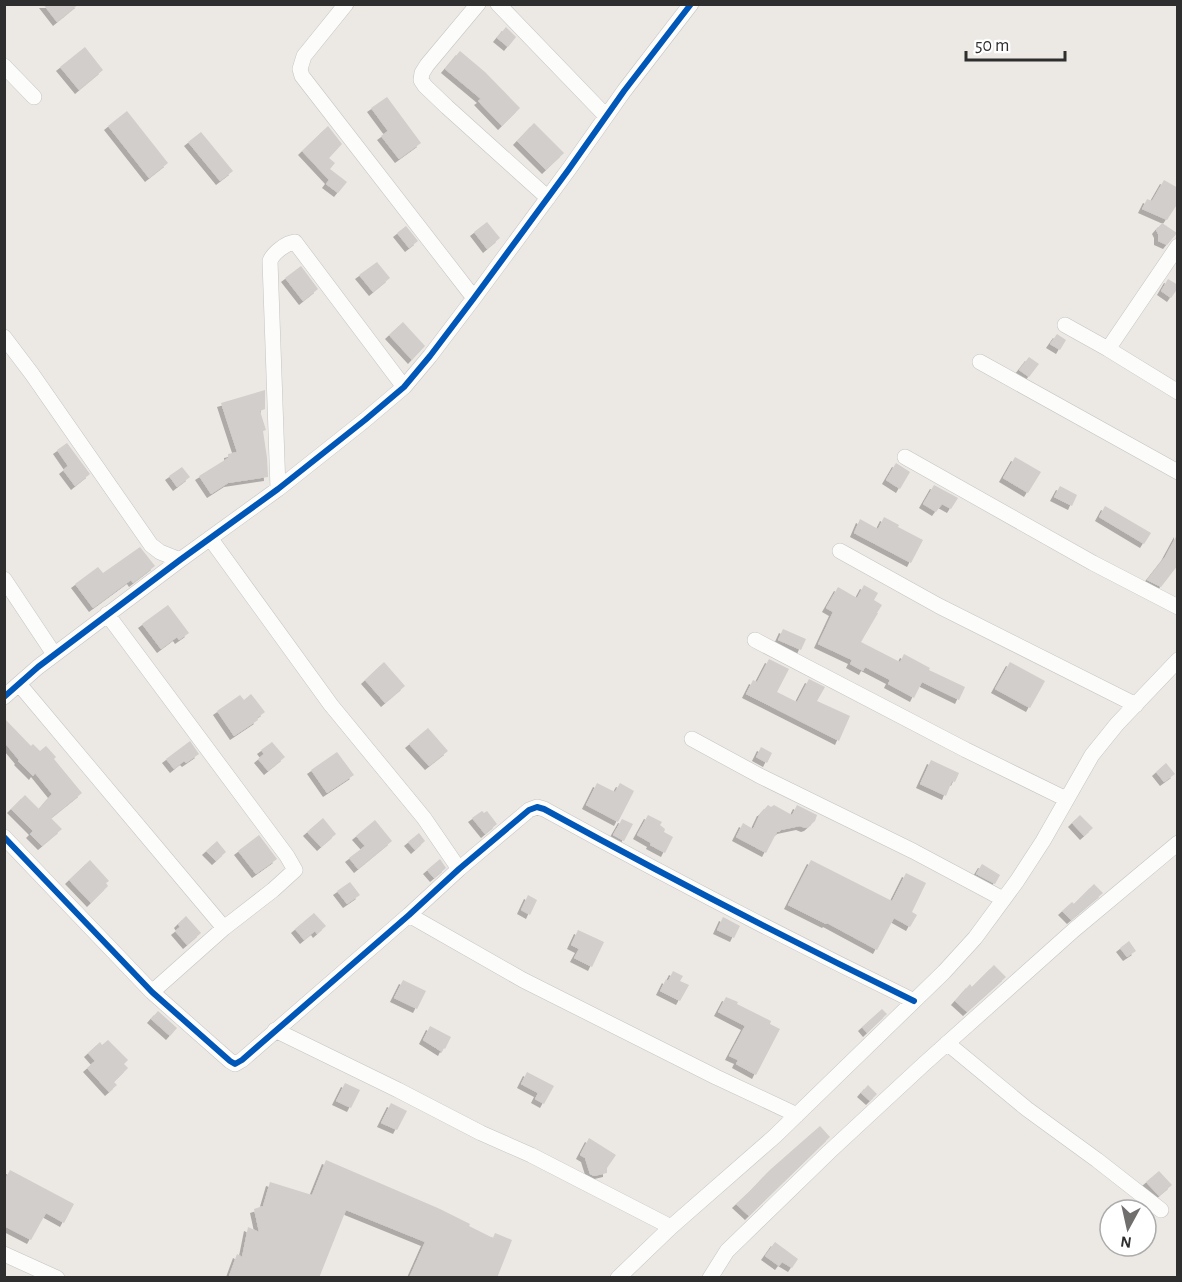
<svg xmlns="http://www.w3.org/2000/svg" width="1182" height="1282" font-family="'Alegreya Sans',sans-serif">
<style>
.building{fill:#d1cecb;filter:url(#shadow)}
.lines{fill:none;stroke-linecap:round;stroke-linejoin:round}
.minor-casing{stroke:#c5c4c5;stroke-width:16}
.minor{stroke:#fcfcfb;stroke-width:15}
.cycleway-casing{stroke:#fff;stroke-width:10}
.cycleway{stroke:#0057b8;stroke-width:6}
</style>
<defs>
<filter id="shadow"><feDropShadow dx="-4" dy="4" stdDeviation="0" flood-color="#0004"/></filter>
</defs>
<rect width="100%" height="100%" fill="#ece8e4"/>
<path class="building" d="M43,4H79L57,22Z
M506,27L516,37L508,47L497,38Z
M85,47L103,70L79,90L60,67Z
M460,51L485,72L520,108L502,126L478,101L481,99L445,69Z
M387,97L421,143L399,159L381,136L388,131L371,108Z
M127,111L168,163L149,178L108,126Z
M534,123L564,153L546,170L517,141Z
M328,126L342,144L329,158L335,163L330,169L347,182L338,193L326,184L329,180L302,151Z
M201,132L233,171L220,181L188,142Z
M1164,180L1178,188V203L1167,220L1142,209L1147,199L1152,201Z
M487,222L500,238L487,249L474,232Z
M1162,223L1177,233L1167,245L1158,241V234L1156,230Z
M406,226L418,241L409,248L397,233Z
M377,262L390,278L373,292L359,275Z
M301,266L318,289L303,301L285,278Z
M1168,279L1178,285V288L1171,298L1161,291Z
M403,322L425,346L412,360L389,335Z
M1057,334L1066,340L1060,350L1050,344Z
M1029,357L1039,364L1029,377L1019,370Z
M265,390V409L260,411L266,430L263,431L267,458L268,477L228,483L211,494L199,476L228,458V454L237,452L221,403Z
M67,443L90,474L75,486L63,470L68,466L57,450Z
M1015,457L1041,472L1028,493L1003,478Z
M896,463L910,472L900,489L886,480Z
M182,467L190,477L177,487L169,476Z
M934,485L958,498L951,509L942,504L936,512L923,504Z
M1060,486L1077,495L1072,506L1054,497Z
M1105,506L1151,533L1144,544L1099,517Z
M884,517L899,525L898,527L923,540L911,563L854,533L860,519L878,529Z
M1178,533V565L1161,587L1147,580L1165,557Z
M140,547L155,566L133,583L131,580L93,608L75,584L98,567L103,573Z
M864,585L878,593L874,600L882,605L877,613H878L861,642L900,662L904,654L930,668L929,670L965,687L959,700L922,682L914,698L888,684L890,680L865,667L863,671L850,664L852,660L818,644L833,612L826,608L838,587L857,598Z
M168,605L189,633L179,640L177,637L161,649L142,624Z
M783,629L806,639L801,650L778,640Z
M769,659L789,669L777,692L797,702L809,679L825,687L817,701L850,716L839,741L746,694L753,680L757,682Z
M384,662L405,686L385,703L365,680Z
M1010,662L1045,681L1030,708L995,689Z
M251,694L265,712L257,718L258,720L234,736L217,711L240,695L244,700Z
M4,718L31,746L33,744L40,751L46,746L56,757L54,759L82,793L51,818L62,829L42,846L30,834L33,831L11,809L25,795L39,809L52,794L35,773L33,776L18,761L19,760L4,742Z
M428,728L448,751L429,766L409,744Z
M190,741L199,754L186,763L184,761L174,769L166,759Z
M272,742L285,757L268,771L258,759L264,754L261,750Z
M761,747L772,753L767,763L756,757Z
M337,752L354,775L327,793L311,770Z
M931,760L959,773L955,782L952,781L946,796L920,784Z
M1166,763L1175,774L1164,782L1156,772Z
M597,783L615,792L620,783L634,791L618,822L586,805Z
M768,805L771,807L774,805L792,815L797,805L817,815L815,821L808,827L805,828L800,826L781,830L779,832H777L766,853L736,837L743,823L753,829L761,812H762Z
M482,811L484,813L487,811L497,824L485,834L472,818Z
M648,815L662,822L660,825L665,829L664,832L673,837L665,853L650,845L651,843L637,835Z
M1080,815L1093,828L1084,836L1072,823Z
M323,818L336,834L321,847L307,832Z
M622,819L633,824L624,841L613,835Z
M375,820L392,841L358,869L349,858L365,846L356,836Z
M419,833L425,841L415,850L408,842Z
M259,835L277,859L256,874L238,851Z
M217,841L226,852L216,861L206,851Z
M440,859L446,868L434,878L427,870Z
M90,860L109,881L106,883L108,886L91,903L69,880Z
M811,860L892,901L906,873L926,883L912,912L917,915L910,927L894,918L877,950L827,923L826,924L788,905Z
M982,864L1000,875L995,884L976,874Z
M350,882L360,895L347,904L337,891Z
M1094,884L1103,893L1071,920L1062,911L1072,902L1074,904Z
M528,895L537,900L530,915L521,910Z
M314,913L326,926L317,934L315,931L304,940L295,929Z
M186,916L201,933L187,945L175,931L180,927L178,924Z
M723,917L740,926L734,938L717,930Z
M578,930L604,942L592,967L574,958L579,949L571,945Z
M1129,941L1136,951L1127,957L1120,948Z
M994,965L1006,977L967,1012L955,1001L970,984L972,987Z
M673,971L683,976L680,981L689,985L680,1001L660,991L666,979L668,981Z
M403,980L426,991L417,1009L394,998Z
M726,997L738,1002L737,1004L771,1021L770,1024L780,1029L756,1075L736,1064L738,1060L729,1056L745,1026L718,1012Z
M882,1009L887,1014L867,1033L862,1027Z
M158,1011L177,1028L170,1036L151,1019Z
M430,1026L451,1037L445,1049L444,1048L442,1052L423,1040Z
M108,1040L128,1060L124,1064L128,1068L114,1082L117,1085L109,1092L87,1068L95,1061L88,1053L100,1042L102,1045Z
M527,1072L554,1086L544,1104L535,1099L538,1093L521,1084Z
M345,1083L360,1090L351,1108L336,1101Z
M868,1085L877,1094L870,1101L861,1093Z
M391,1103L407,1111L397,1130L381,1123Z
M820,1126L830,1137L749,1216L736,1204L753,1188L771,1169Z
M589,1138L616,1155L607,1168V1173L594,1176L590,1174L585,1158L580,1155Z
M326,1160L440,1209L470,1224L469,1226L493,1238L495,1233L512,1240L497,1278H409L425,1242L346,1210L319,1278H235L229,1276L237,1254L242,1257L248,1227L259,1232L254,1209L263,1206L270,1182L312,1195Z
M10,1170L74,1204L64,1223L46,1213L31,1240L4,1226V1181Z
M1159,1171L1172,1185L1159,1196L1146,1182Z
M775,1242L798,1259L792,1268L782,1262L779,1266L765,1256Z"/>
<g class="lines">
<defs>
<path id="minor" d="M346,4L304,56L300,69L302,76L474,298
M478,4L427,65L422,73L421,80L425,86L447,107L548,198
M498,4L606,116
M4,66L34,97
M1065,325L1108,349L1178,392
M4,337L32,374L151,545L160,552L180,560
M1108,349L1178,246
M980,362L1178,472
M905,457L1093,563L1178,607
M278,489L270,261C273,253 286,243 295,242L404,387
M210,538L331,705L424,818L459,869
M840,551L939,606L1136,705
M4,579L54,654
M107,614L287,856L295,870L273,890L224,928L152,992
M755,640L966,750L1066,799
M19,684L224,928
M4,697L38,667L180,560L278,489L365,420L404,387L430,356L474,298L569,169L624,91L691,4
M692,739L760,776L913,851L1003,899
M4,837L152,992L230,1061L235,1064L242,1060L409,915L459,869L529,810L537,807L544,809C666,876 789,940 914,1001
M409,915L523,980L716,1077L797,1115
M275,1030L398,1090L481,1133L531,1155L671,1227L618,1278
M947,1043L1027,1109L1097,1160L1161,1210
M671,1227L775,1136L944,972L975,938L1017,881L1043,841L1092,755L1117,724L1178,660
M4,1254L57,1278
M710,1278L727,1251L829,1152L924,1064L1075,929L1178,843"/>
</defs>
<use href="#minor" class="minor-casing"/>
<use href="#minor" class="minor"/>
<defs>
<path id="cycleway" d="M4,697L38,667L180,560L278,489L365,420L404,387L430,356L474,298L569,169L624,91L691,4
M4,837L152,992L230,1061L235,1064L242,1060L409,915L459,869L529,810L537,807L544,809C666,876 789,940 914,1001"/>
</defs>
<use href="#cycleway" class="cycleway-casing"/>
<use href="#cycleway" class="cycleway"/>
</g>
<rect width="1182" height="1282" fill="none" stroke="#2e2e2e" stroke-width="12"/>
<g transform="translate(1128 1228) rotate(188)"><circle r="28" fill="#ffffff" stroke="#ababab" stroke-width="1.5"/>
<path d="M0-4.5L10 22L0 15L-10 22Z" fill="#706f6e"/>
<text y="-9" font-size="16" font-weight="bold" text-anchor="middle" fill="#2e2e2e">N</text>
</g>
<path d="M966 51v9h99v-9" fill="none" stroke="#2e2e2e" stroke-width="3"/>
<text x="975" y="51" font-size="18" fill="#2e2e2e" stroke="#ffffff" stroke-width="4.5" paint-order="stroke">50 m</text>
</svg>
